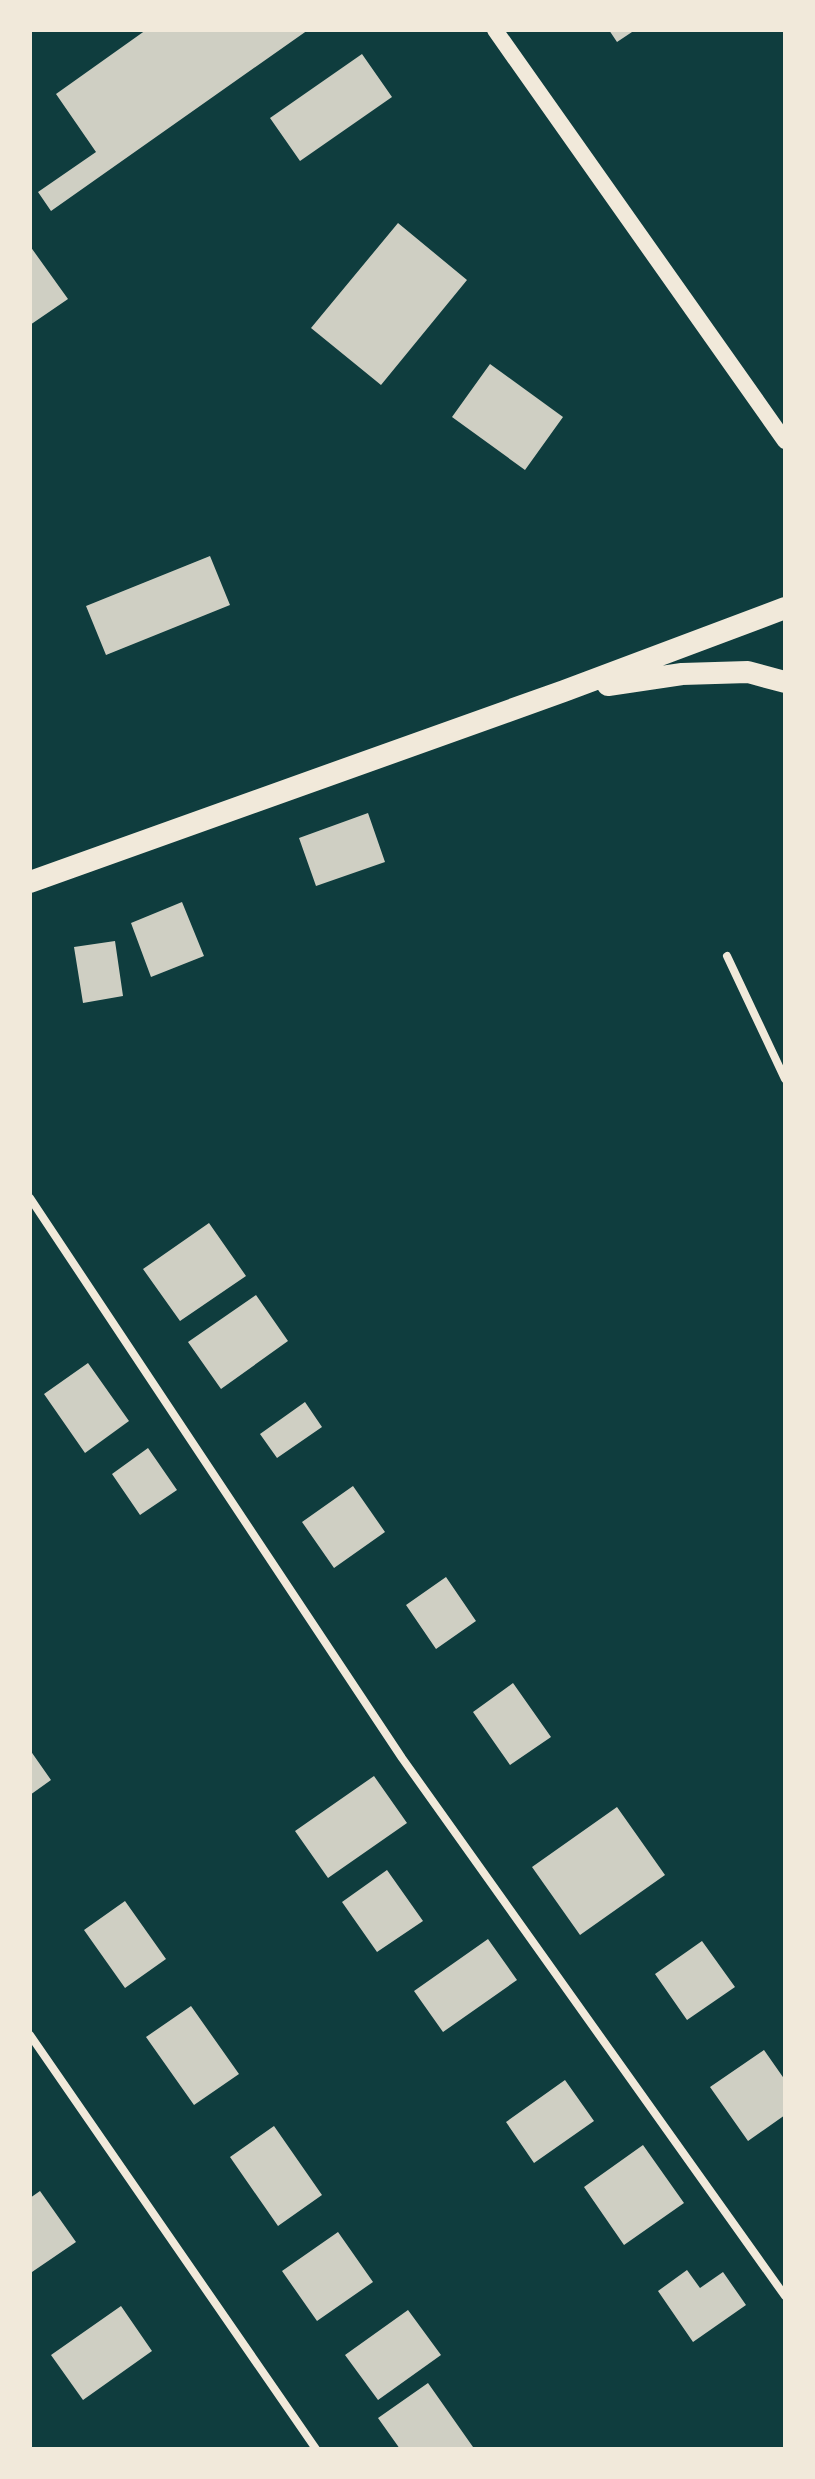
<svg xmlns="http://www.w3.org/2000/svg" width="815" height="2479" font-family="'IBM Plex Sans',sans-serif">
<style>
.building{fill:#cfcfc3}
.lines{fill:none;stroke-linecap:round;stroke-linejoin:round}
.minor{stroke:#f1e9da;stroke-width:8}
.secondary{stroke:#f1e9da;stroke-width:16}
.trunk{stroke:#f1e9da;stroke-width:22}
</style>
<rect width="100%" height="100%" fill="#0f3d3e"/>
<path class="building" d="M146,30H308L51,211L38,192L96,152L56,94Z
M609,30H635L617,42Z
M362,54L392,97L300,161L270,118Z
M398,223L467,280L381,385L311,328Z
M30,246L68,299L30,325Z
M490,364L563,417L525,470L452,417Z
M210,556L230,605L106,655L86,606Z
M368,813L385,862L316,886L299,838Z
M182,902L204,956L151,977L131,923Z
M115,941L123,996L83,1003L74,947Z
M209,1223L246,1276L180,1321L143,1269Z
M256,1295L288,1341L221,1389L188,1342Z
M88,1363L129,1421L85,1453L44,1394Z
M305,1402L322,1427L277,1458L260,1434Z
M148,1448L177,1490L140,1515L112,1474Z
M353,1486L385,1532L334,1568L302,1522Z
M446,1577L476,1621L436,1649L406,1605Z
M513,1683L551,1737L510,1765L473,1712Z
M30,1750L51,1780L30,1795Z
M374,1776L407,1823L328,1878L295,1831Z
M617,1807L665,1875L580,1935L532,1867Z
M387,1870L423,1921L377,1952L342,1902Z
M125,1901L166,1959L125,1988L84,1930Z
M488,1939L517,1980L443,2032L414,1991Z
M702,1941L735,1987L687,2020L655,1974Z
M191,2006L239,2074L194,2105L146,2037Z
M764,2050L785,2080V2115L748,2141L710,2087Z
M565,2080L594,2121L534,2163L506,2122Z
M274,2126L322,2195L278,2226L230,2157Z
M643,2145L684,2203L624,2245L584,2187Z
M40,2191L76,2242L32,2272L30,2269V2198Z
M338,2232L373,2282L317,2321L282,2271Z
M687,2270L700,2288L723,2272L746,2305L693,2342L658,2291Z
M121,2306L152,2351L83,2400L51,2355Z
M408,2310L441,2355L378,2400L345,2355Z
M428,2383L473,2447L470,2449H400L378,2418Z"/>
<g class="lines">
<path class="minor" d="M727,956L785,1079
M30,1198L402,1758L785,2296
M30,2035L316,2449"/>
<path class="secondary" d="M495,30L785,441"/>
<path class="trunk" d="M608,685L682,674L748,672L785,682
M30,882L564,691L785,608"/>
</g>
<rect width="815" height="2479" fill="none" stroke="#f1e9da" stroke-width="64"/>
</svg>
